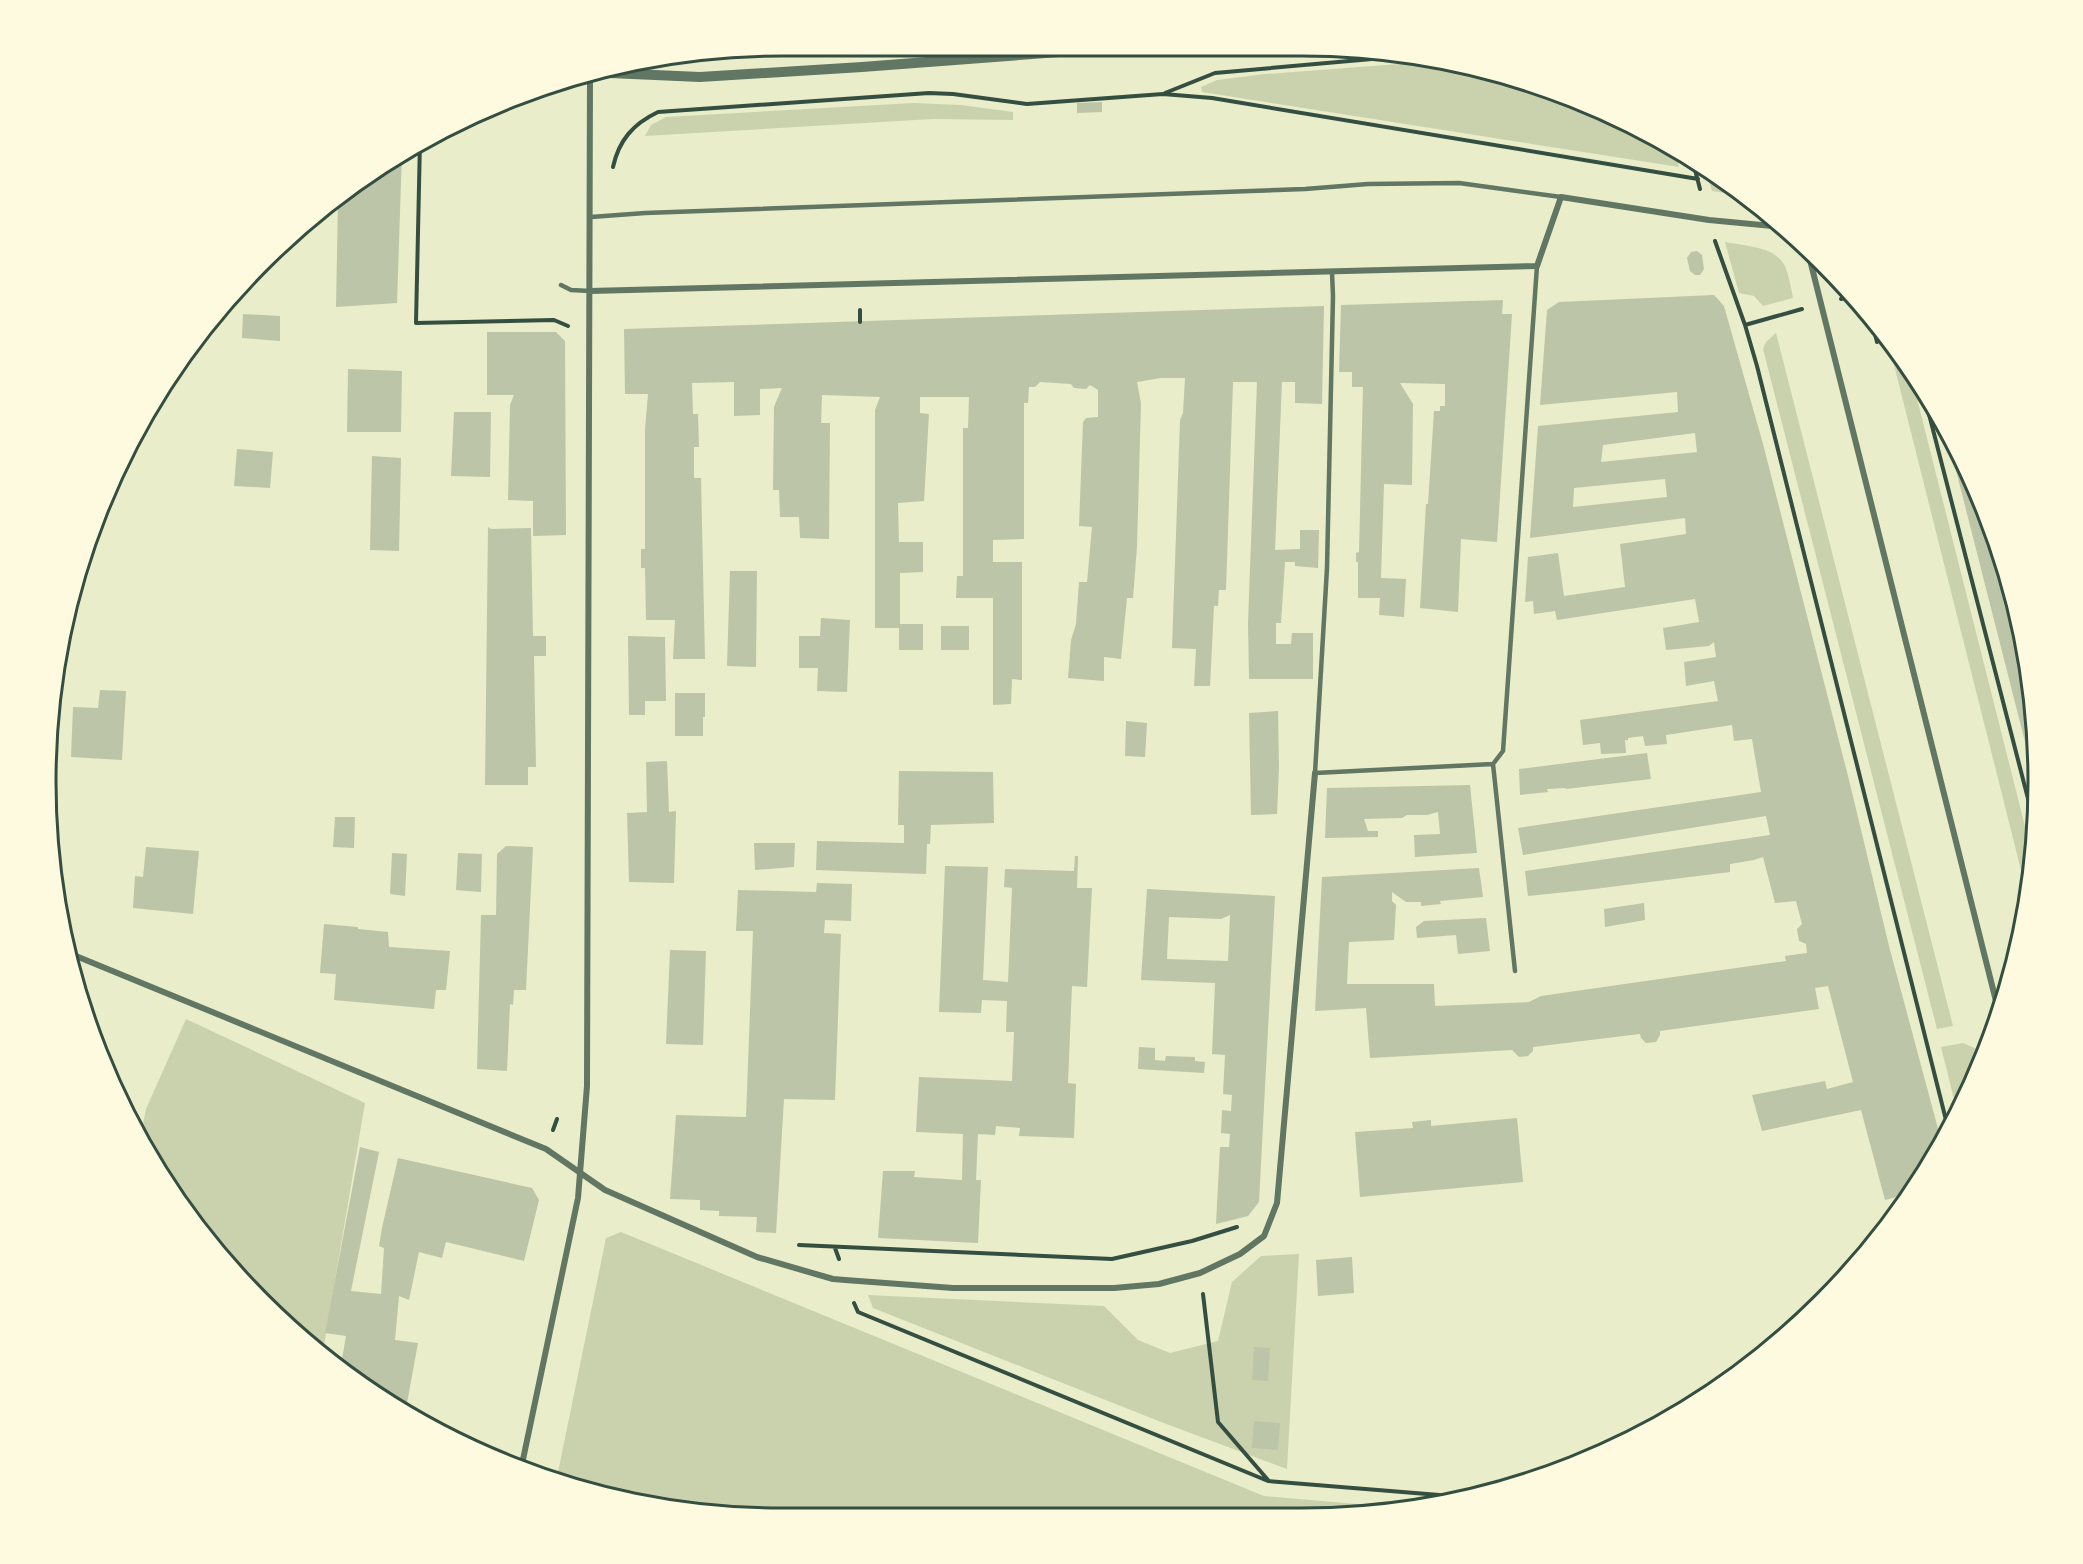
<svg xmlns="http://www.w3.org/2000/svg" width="2083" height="1564" font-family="Overpass,sans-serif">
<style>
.green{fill:#cad2ad}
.building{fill:#bcc5a7;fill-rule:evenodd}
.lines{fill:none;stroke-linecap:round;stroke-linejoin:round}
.path{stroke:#344e41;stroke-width:4}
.service{stroke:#617663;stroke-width:4.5}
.minor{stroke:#617663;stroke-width:6}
.tertiary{stroke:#617663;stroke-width:10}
.rim{fill:none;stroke:#344e41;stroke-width:3}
</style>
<rect width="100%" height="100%" fill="#e9edc9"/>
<path class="green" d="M1439,61L1492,70L1627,121L1675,151L1679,167L1202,92L1201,87L1217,80L1265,74Z
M913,103L961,105L1013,112V120L933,119L645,136L651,125L666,117Z
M1709,172L1748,196L1712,191L1707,175Z
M1725,242C1745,246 1775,246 1785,266C1789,276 1791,288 1793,298L1763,306L1754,296L1739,293Z
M1776,333L1953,1026L1937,1029L1763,349L1766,342Z
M1888,341L1909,367L2031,850L2027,894Z
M186,1019L365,1103L323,1351L261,1303L169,1192L141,1134L146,1109Z
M1963,1043L1981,1051L1983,1060L1957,1111L1941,1047Z
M621,1232L1264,1496L1414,1509L1397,1513H686L556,1482L606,1238Z
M1299,1254L1287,1469L1161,1422L873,1308L868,1295L1104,1306L1138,1340L1170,1353L1218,1341L1232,1282L1261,1256Z"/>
<path class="building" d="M1102,102V112L1077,113V103Z
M402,152L397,303L336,307L338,201Z
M283,244L282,255H268L282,245Z
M1697,251L1702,255L1704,269L1700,275H1695L1690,271L1687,258L1691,252Z
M1714,295L1724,306L1763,444L1849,780L1889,946L1941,1140L1912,1193L1885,1200L1861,1110L1762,1131L1752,1095L1825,1081L1827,1089L1853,1082L1828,986L1815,988L1819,1009L1660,1031V1035L1656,1042L1646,1043L1641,1038L1640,1034L1533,1047V1051L1528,1056L1519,1057L1512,1050L1370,1058L1366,1008L1315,1011L1322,877L1479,868L1483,897L1440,901L1441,904L1421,906V902H1406L1392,892V901L1396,905L1394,940L1349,942L1347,984H1434L1435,1006L1529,1002L1541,996L1786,961L1785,956L1807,953L1806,944L1799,941L1797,929L1802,924L1796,901L1775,903L1763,857L1754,860L1730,864V872L1586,890L1528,896L1525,871L1770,835L1766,816L1523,855L1518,828L1761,792L1752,739L1734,741L1732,725L1666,735L1667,744L1645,746L1643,736L1628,738V740H1625L1626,753L1601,754L1600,743L1583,745L1580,720L1718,701L1714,681L1686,686L1684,662L1716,657L1714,642L1709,646L1666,650L1663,628L1699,622L1695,599L1557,620L1555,611L1534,614L1533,601L1525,602L1528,557L1558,553L1564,596L1625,587L1620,544L1686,534L1685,518L1530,538L1538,426L1678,412L1677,392L1540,405L1547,310L1559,302ZM1695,433L1697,452L1601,462L1603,445ZM1665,479L1667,497L1573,507L1574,488Z
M1503,300L1502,314H1512L1497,542L1461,539L1458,612L1420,608L1426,504H1428L1434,411H1440V406H1445V384L1400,383L1413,404L1412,485L1384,484L1381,578L1406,579L1404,617L1379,615L1380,598H1358V562H1356V553L1359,552L1363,387H1352V372H1339L1341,305Z
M1324,306L1322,404L1295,403V382H1282L1275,550L1300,549V530H1319L1318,568L1295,566V562H1285L1281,623H1276V644H1291L1292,633H1313V679H1249L1248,623L1257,382H1233L1226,590H1219L1218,606H1214L1210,686H1194L1196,649L1172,648L1180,420L1183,413L1185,378H1161L1137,382L1141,403L1137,547L1133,598H1127L1121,659L1104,657V681L1068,678L1071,640L1076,624L1079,582H1087L1092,527L1079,526L1083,422L1086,418L1098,417V390L1090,385L1086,389L1074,388L1071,384L1040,382L1035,387H1029L1028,403H1024V539L993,540V562H1022V680L1012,679L1011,704L993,705V598H956L957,576H963V428H968L969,397H920V413L929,414L924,501L898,503L899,542H923V572L900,573V624H923V650H899V628H875V410L880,397L822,395L821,423H830L829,539L800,538L799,517H780L779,490H773L774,407L782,388L760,389V415L734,416V382L692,383L693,414H698L699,447H694V478H701L705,659H673L675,620H646L645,568H641V549H645V429L648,394H625L624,329Z
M243,314L280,316V341L242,338Z
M487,332H556L565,341L566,535L533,536V501L508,500L510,405L514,395H487Z
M348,369L402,371L401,432H347Z
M454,412H491L490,477L451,476Z
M1948,439L1982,500L2024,638L2037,789Z
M237,449L273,452L270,488L234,486Z
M372,456L401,458L399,551L370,550Z
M488,527L491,529L531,528L533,636H546V656H534L536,767H528V785H485Z
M730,571H757L756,667L727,666Z
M821,618L850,620L847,692L817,691L818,668H799V636H820Z
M941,626H969V650H941Z
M628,636L665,637L666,701H645V715H629Z
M100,690L126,691L122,760L71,757L73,707L98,708Z
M675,693H705V717H703V736H675Z
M1278,711L1279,767L1277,814L1251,815L1249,713Z
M1126,721L1147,723L1145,757L1125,756Z
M1647,753L1651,779L1566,789L1565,788L1547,789L1548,792L1520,795L1519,769Z
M667,761L669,812L676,811L674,883L629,882L627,813L647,812L646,762Z
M899,771L993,772L994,823L931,825L930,844H927L926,874L816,870L817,841L904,843V825H898Z
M1470,785L1477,853L1415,857L1414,835L1440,834L1438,812L1427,815H1407L1402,818L1364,819L1368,831H1378V837L1325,838L1327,788Z
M335,817H355L354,848L333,847Z
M754,843H795L794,867L755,870Z
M506,846L533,847L526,990H514L513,1005L510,1004L507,1071L477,1069L481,915H496L497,854Z
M146,847L199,851L193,914L133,908L135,876L143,877Z
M392,853L407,854L405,896L390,894Z
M458,853L482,854L481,892L456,890Z
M1075,856H1078L1077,888H1092L1087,987L1072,986L1068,1083L1076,1084L1074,1138L1019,1136L1020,1128L996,1126L995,1135L978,1134L976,1180H981L978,1243L878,1238L883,1171H915L914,1177L962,1180L963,1134L916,1132L919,1077L1012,1081L1014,1032H1006L1007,1001L982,1000L981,1013L939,1012L945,866L988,867L983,980L1008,982L1012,888L1004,887L1005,869L1074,871Z
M817,883L852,884L851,921L825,920L824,933L841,934L835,1100L784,1099L776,1233L756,1232L757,1217L719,1216V1211L700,1210V1200L670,1199L676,1115L746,1117L753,931H736L738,890L816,892Z
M1147,889L1275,896L1259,1202L1248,1216L1216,1224L1220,1147H1229L1230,1134L1221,1133L1222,1110L1231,1111L1232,1095L1223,1094L1225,1055L1212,1054L1215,983L1141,980ZM1230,915L1228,961L1167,959L1169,917L1221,919Z
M1644,903L1645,920L1605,927L1604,909Z
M1486,918L1490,951L1458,954L1456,935L1417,938L1416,927L1424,921Z
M324,924L358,927V929L388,932L389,947L450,951L446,990H436L434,1009L334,1000L336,974L320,973Z
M670,950L706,951L703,1045L666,1044Z
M1139,1047L1155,1048V1060L1165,1061L1166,1056L1195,1057V1061L1205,1062L1204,1073L1138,1069Z
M1517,1118L1523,1182L1360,1197L1355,1132L1413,1128L1412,1122L1431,1120V1126Z
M360,1147L379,1152L351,1291L381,1294L384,1248L379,1246L382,1228L398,1158L532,1188L539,1200L524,1261L446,1242L442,1258L419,1252L409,1300L399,1296L395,1340L418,1343L405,1414L341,1365L346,1336L325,1333Z
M1352,1257L1354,1293L1318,1296L1316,1260Z
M1254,1347L1270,1348L1268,1381L1252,1380Z
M1254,1421L1280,1423L1278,1450L1252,1448Z"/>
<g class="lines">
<path class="path" d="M1165,93L1215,73L1406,56
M420,141L416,323L554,320L568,326
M1693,162L1700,189
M613,167C619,140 633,124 658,112L929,93L953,94L1027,104L1163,94L1212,98L1698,179
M1715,241L1745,325L1757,366L1948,1128
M1841,299L1851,296
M860,310V322
M1872,322L1877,342
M1745,325L1802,309
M1922,387L2034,822
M553,1130L557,1119
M799,1245L1112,1259L1192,1241L1237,1227
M835,1248L839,1259
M1203,1294L1218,1422L1268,1480
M854,1303L858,1312L1268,1481L1464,1497"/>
<path class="service" d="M591,217L645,213L1305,189L1368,184L1459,183L1561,197
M1332,272L1333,296L1327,568L1315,773L1493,764
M561,285L571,290L590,291
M1515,971L1493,764L1503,751L1537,266"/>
<path class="minor" d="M1807,248L1998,1009
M590,291L1537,266L1561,197L1709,220L1783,227
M71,954L546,1149L605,1190L757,1257L833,1279L845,1280L953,1288H1114L1159,1284L1200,1273L1240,1254L1264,1236L1277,1203L1315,773
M521,1469L578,1198L587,1086L590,73"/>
<path class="tertiary" d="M587,72L700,77L862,67L1138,46"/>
</g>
<path d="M0 0H2083V1564H0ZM782 56H1302A726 726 0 0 1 2028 782V782A726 726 0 0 1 1302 1508H782A726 726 0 0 1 56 782V782A726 726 0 0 1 782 56Z" fill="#fefae0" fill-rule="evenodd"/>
<path class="rim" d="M782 56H1302A726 726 0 0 1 2028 782V782A726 726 0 0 1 1302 1508H782A726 726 0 0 1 56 782V782A726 726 0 0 1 782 56Z"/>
</svg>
